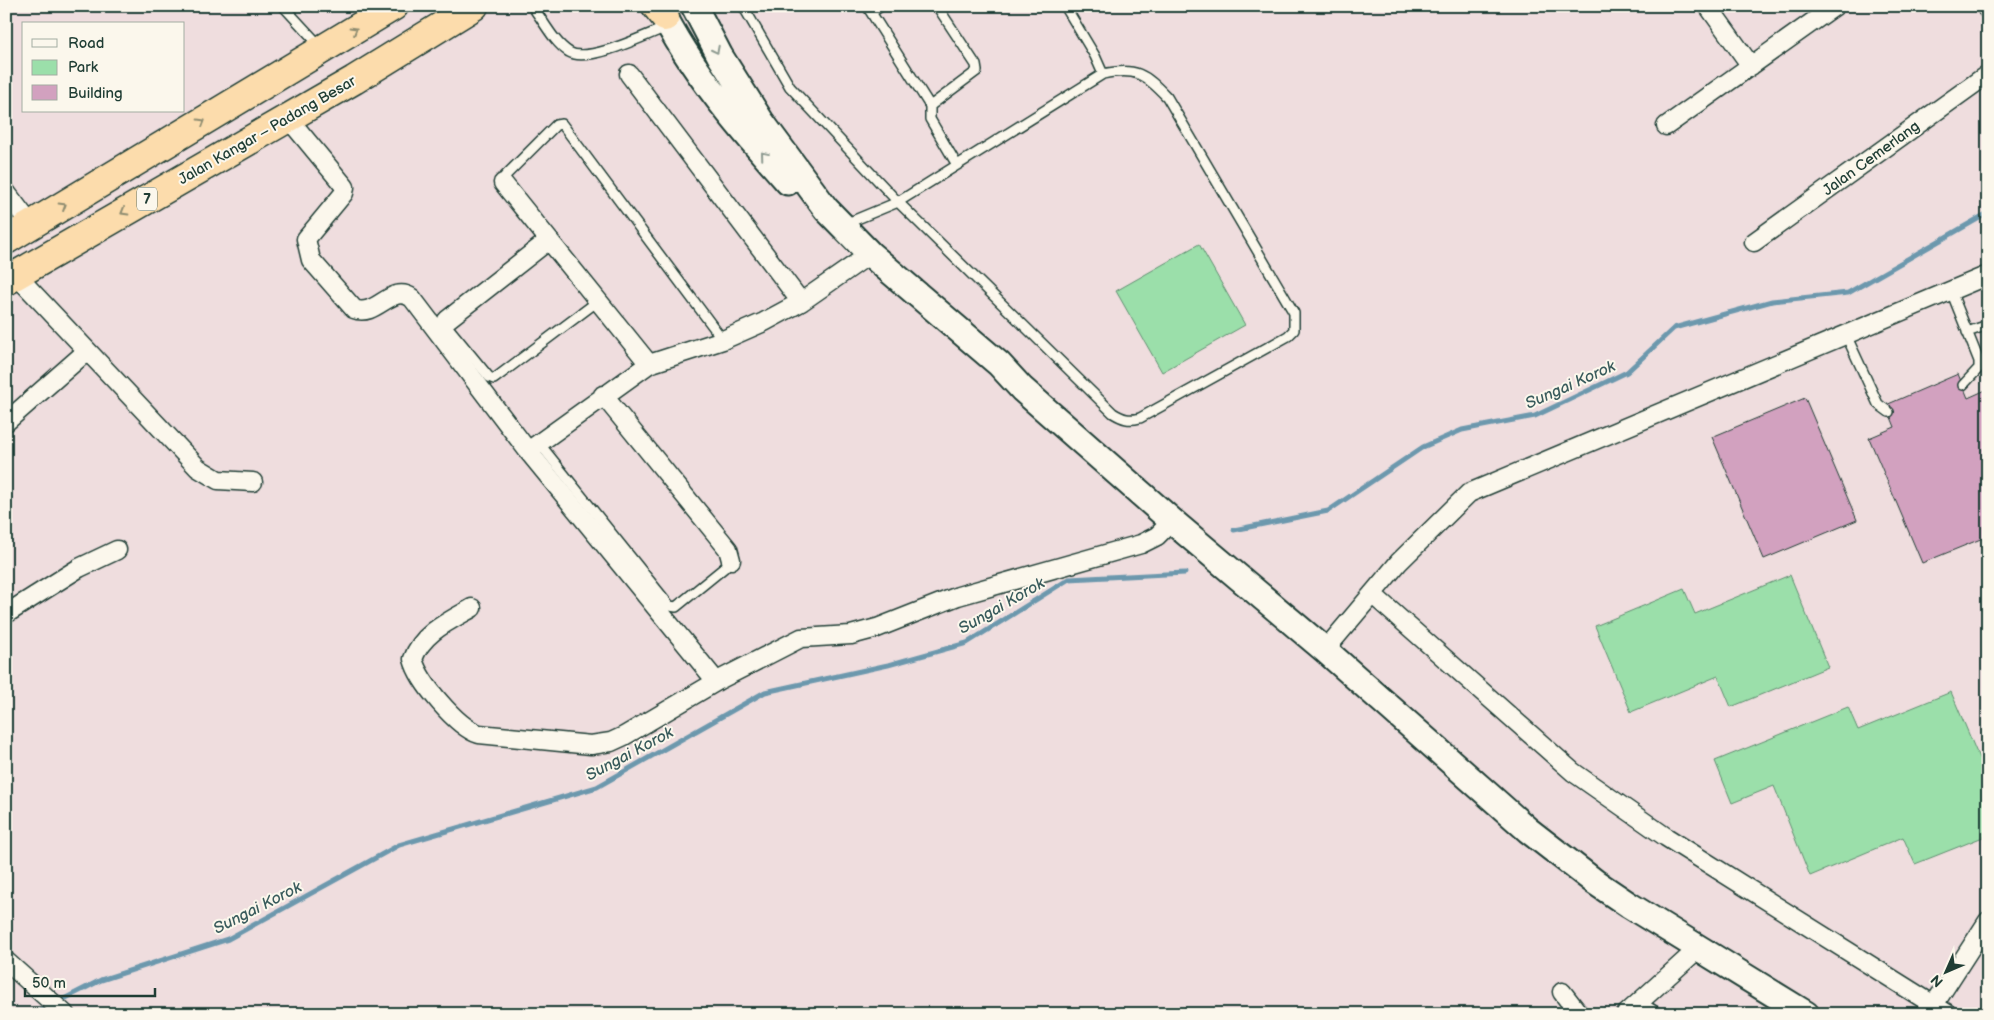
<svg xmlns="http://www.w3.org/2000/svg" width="1994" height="1020" font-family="'Balsamiq Sans',sans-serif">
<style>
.green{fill:#9bdfaa;stroke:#5d8e6f}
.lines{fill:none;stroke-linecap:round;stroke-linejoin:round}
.stream{stroke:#6c98ad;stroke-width:5}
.building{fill:#d2a1bf;stroke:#1f3d34}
.lane-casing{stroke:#1f3d34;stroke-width:12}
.street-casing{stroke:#1f3d34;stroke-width:21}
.secondary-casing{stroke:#1f3d34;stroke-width:29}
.highway-casing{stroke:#1f3d34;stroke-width:31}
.lane{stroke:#fbf7ec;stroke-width:9}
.street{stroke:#fbf7ec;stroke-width:18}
.secondary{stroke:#fbf7ec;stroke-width:25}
.highway{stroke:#fcdcac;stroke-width:28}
.oneway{stroke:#8e8c70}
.oneway2{stroke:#8d9a90}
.labels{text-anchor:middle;stroke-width:4;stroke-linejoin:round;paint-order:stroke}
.shield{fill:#fbf7ec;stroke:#61756b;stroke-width:1}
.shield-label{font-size:14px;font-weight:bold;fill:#1f3d34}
.street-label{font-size:15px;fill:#1f3d34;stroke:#fbf7ec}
.water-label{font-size:16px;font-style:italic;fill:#395b5c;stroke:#fbf7ec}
</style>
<rect width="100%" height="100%" fill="#efddde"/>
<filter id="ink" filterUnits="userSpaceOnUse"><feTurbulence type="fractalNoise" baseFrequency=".02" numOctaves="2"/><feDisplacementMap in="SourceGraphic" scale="10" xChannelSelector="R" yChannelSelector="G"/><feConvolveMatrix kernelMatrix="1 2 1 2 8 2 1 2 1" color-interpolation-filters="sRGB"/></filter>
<g filter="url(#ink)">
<path class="green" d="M1199,244L1245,325L1162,372L1116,291Z
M1790,575L1828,667L1731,707L1718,676L1631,712L1595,626L1684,589L1695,614Z
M1951,692L1988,779V835L1915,864L1903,837L1810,876L1774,786L1732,803L1715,761L1848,707L1858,730Z"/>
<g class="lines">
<path class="stream" d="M1234,530L1328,511L1423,447L1462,430L1535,416L1627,372L1674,328L1772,301L1848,293L1988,213
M58,1002L101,980L228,939L399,845L597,787L765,692L888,665L967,643L1069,579L1185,573
M35,1014L50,1006"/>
</g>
<path class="building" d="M1958,374L1968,398L1988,389V536L1922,563L1869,438L1895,427L1886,405Z
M1805,398L1857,520L1764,559L1712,437Z"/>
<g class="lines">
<defs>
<path id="lane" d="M283,6L321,47
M532,6C543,20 554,43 569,52C588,64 648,34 669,26
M743,6L790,87L898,202L1113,413C1123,419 1129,421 1140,418L1288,336L1294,330V313L1167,97C1145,74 1136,67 1103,74
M867,6L930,106V119L957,165
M872,12L881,6
M930,106L977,71L976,65L937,6
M503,183L505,176L556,125L562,124L723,340
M845,224L898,202L1103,74L1095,56L1065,6
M1951,291L1979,361V368L1963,385
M447,320L448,327L489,377L494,379L598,301
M1967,332L1988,325
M1846,335L1878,404L1889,412
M539,443L670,606L676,607L724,568L731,560
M1640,1002L1660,1014"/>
<path id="street" d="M1708,6L1751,66
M1985,6L1988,10
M629,74L801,302
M288,118L345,187L344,193L306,239L311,260L354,309C377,318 391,283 412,298L528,451L716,681
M1666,126L1835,6
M503,183L649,364
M6,192L31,225
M1754,242L1988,74
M16,275L198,468L218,480L253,482
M447,320L549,240
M603,395L728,549L731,560
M6,422L87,351
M528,451L649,364L723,340L764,322L801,302L870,254
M1372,594L1573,772L1666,837L1948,1014
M472,608C449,621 422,633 413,659C419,682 457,727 479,734L591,745L611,742L624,736L719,680L801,638L851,635L877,628L958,596L1141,544L1157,536L1172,521
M6,614L79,568L117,550
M1325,650L1399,562L1469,493L1988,275
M6,961L65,1014
M1562,992L1579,1014
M1626,1014L1699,948
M1928,1014L1988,921"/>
<path id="secondary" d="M659,6C691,71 740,128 788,182
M694,6L720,56L761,121L826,209L870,254L999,364L1022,389L1172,521L1325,650L1528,830L1595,882L1629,905L1806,1014"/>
<path id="highway" d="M656,6L665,17
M6,240L394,6
M6,281L354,80L474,6"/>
</defs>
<use href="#lane" class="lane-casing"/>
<use href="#street" class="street-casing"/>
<use href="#secondary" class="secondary-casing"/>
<use href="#highway" class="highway-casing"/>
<use href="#lane" class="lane"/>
<use href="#street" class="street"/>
<use href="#secondary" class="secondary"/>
<use href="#highway" class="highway"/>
</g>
<defs><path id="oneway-chevron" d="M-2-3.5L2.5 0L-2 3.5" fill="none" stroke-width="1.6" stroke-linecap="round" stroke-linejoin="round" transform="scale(1.25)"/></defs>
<g class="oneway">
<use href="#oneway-chevron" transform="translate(354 30) rotate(-31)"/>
<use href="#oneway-chevron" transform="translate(202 122) rotate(-31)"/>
<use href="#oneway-chevron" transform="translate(63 206) rotate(-31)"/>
<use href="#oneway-chevron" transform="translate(124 212) rotate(150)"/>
</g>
<g class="oneway2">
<use href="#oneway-chevron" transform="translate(716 50) rotate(63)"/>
<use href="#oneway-chevron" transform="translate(764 155) rotate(-130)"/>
</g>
</g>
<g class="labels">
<rect class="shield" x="137" y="187.5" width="20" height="23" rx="4"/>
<g class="shield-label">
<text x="147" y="204">7</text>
</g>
<g class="street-label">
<text transform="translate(267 130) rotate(-30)" y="5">Jalan Kangar – Padang Besar</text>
<text transform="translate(1871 158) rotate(-36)" y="5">Jalan Cemerlang</text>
</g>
<g class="water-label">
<text transform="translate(1570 384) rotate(-24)" y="6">Sungai Korok</text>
<text transform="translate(1001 605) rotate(-30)" y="6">Sungai Korok</text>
<text transform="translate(629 753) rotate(-28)" y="6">Sungai Korok</text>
<text transform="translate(257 907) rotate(-27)" y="6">Sungai Korok</text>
</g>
</g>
<rect width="1994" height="1020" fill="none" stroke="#fbf7ec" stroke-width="25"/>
<rect x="12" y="12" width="1969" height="995" fill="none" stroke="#1f3d34" stroke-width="2" filter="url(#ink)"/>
<rect x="22" y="22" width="162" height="90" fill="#fbf7ec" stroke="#a3ada2"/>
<rect x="32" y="39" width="25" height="8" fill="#fbf7ec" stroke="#a3ada2"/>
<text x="68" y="48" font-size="15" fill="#1f3d34">Road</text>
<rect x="32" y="60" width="25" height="15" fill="#9bdfaa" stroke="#a3ada2"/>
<text x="68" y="72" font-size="15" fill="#1f3d34">Park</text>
<rect x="32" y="85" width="25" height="15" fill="#d2a1bf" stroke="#a3ada2"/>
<text x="68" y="98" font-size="15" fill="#1f3d34">Building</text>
<g transform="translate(1946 972) rotate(225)" stroke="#fbf7ec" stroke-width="4" paint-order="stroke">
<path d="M0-4L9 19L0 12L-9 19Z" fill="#1f3d34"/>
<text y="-8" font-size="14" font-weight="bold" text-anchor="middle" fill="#1f3d34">N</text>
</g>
<path d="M25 988v8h130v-8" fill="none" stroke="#1f3d34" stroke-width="2.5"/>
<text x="32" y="988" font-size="15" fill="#1f3d34" stroke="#fbf7ec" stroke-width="4" paint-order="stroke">50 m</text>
</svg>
